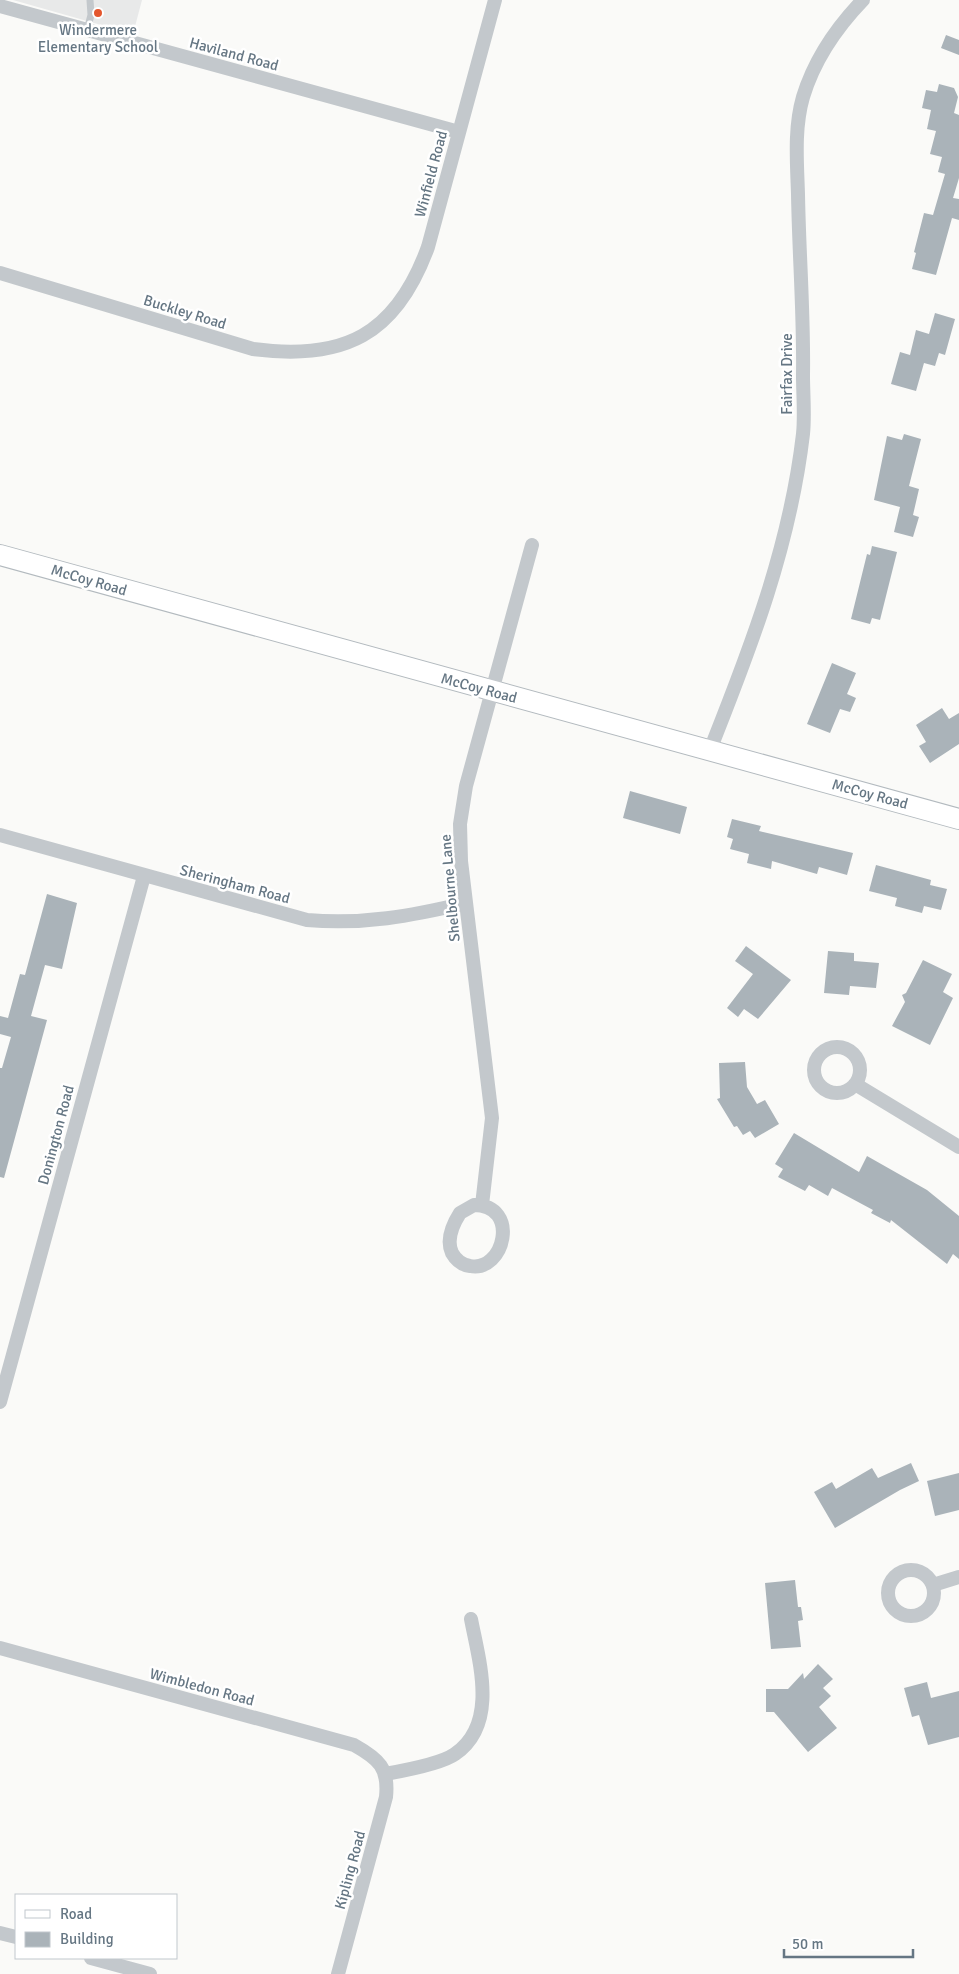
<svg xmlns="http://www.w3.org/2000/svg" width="959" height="1974" font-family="Signika,sans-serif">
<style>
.built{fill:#e8e9e9}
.building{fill:#aab3b9}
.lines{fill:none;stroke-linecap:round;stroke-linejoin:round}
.secondary-casing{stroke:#b3babf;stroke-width:22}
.service{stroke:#c3c8cc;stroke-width:7}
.minor{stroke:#c3c8cc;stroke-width:14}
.secondary{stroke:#fff;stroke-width:20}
.poi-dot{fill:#e4572e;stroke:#fff;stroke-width:2}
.labels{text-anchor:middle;stroke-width:5;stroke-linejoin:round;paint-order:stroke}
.poi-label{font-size:15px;fill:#657683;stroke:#fff}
.street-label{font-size:15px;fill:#657683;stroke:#fff}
</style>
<rect width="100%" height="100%" fill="#fafaf8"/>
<path class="built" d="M13,0H142L133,34Z"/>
<path class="building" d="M946,35L959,40V55L941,48Z
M939,84L954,88L958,97L954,113L959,115V178L953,198L959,199V220L952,218L936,275L912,269L916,253L914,252L924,213L933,215L945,174L938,172L942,157L930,154L936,131L927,129L931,110L922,108L926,90L937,92Z
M935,313L955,319L945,355L939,353L935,366L924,363L916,391L891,384L900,352L910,355L916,330L929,334Z
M904,434L921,439L909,486L919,489L913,515L919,517L913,537L894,532L900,507L874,500L887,436L902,440Z
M872,546L897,552L880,620L872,618L870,624L851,619L867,554L870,555Z
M832,663L856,673L847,694L856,698L850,712L840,709L830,733L807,724Z
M942,708L949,719L959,713V744L930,763L919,746L926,742L916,725Z
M630,791L687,807L680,834L623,818Z
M732,819L761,826L759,831L853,853L847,875L819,867L817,874L772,861L771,869L747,863L749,854L730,849L733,839L727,837Z
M876,865L931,880L930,885L947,889L941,910L924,906L922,913L895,906L897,898L869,891Z
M47,894L77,903L62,969L45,965L31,1016L47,1020L4,1178L0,1177V1068H2L11,1037L0,1034V1016L8,1018L20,974L25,975Z
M746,946L791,980L758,1019L744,1009L738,1017L727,1008L753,974L735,961Z
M828,951L854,953V961L879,963L876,988L850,986L849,995L824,993Z
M923,960L952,974L943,992L953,998L930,1045L892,1026L905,1002L902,995L906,993Z
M745,1062L747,1087L757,1104L765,1100L779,1124L755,1138L750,1131L743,1135L737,1126L734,1127L717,1099L720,1098L719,1063Z
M794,1133L859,1172L867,1156L927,1190L959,1216V1259L953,1254L947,1264L891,1220L890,1223L871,1213L873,1210L832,1188L828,1196L809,1185L805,1191L778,1177L783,1169L775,1164Z
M911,1463L919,1481L900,1490L835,1528L814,1492L832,1482L836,1489L872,1468L878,1478Z
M959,1473V1510L935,1516L927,1481Z
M795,1580L798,1607H801L803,1620L798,1621L801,1647L771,1649L765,1583Z
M818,1664L833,1679L823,1688L831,1696L819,1707L837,1728L808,1752L774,1712H766V1689H788L803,1673L804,1679Z
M927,1682L931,1698L959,1691V1737L928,1745L919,1715L912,1717L904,1688Z"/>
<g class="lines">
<defs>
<path id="secondary" d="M0,555L959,819"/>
</defs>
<use href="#secondary" class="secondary-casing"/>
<path class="service" d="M87,30L91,15L90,0"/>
<path class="minor" d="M0,6L459,132
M0,273L253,349C344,361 396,335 428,247L495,0
M710,750C751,647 790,546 803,434C805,415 803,395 803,375C804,315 799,255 798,194C797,162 794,128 803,97C814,61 837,27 863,0
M0,835L307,920C363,925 411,916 466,903
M814 1070a23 23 0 1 1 46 0a23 23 0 1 1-46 0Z
M855,1084L959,1147
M474,1205C521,1205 504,1273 470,1266C462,1265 456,1260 452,1253C446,1240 453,1224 460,1213Z
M482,1205L492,1118L461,861L460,824L466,786L532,545
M0,1402L144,876
M888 1593a23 23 0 1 1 46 0a23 23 0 1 1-46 0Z
M933,1585L959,1577
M0,1648L354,1745C379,1759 389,1768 386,1797L338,1974
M385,1774C402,1771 441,1764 455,1754C499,1724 479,1661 471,1619
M0,1933L16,1937
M91,1958L150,1974"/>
<use href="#secondary" class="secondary"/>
</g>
<circle class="poi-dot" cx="98" cy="13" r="5"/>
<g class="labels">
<g class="poi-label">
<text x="98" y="35">Windermere<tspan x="98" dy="17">Elementary School</tspan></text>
</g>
<g class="street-label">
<text transform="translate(234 54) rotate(15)" y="5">Haviland Road</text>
<text transform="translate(431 174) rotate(-75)" y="5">Winfield Road</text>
<text transform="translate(185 312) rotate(17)" y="5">Buckley Road</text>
<text transform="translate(787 374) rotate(-90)" y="5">Fairfax Drive</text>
<text transform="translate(89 580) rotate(16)" y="5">McCoy Road</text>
<text transform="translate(479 688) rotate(15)" y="5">McCoy Road</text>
<text transform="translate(870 794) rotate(15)" y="5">McCoy Road</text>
<text transform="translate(235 884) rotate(15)" y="5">Sheringham Road</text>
<text transform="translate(450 888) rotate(-95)" y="5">Shelbourne Lane</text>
<text transform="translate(56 1135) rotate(-75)" y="5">Donington Road</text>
<text transform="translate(202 1687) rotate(15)" y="5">Wimbledon Road</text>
<text transform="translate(350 1870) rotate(-75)" y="5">Kipling Road</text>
</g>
</g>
<rect x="15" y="1894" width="162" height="65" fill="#ffffff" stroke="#c1c8cd"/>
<rect x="25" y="1910" width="25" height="8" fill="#ffffff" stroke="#c1c8cd"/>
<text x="60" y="1919" font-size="15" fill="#657683">Road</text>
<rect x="25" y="1932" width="25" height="15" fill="#aab3b9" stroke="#c1c8cd"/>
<text x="60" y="1944" font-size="15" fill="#657683">Building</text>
<path d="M784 1949v8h129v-8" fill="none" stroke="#657683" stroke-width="2.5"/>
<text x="792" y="1949" font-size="15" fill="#657683" stroke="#ffffff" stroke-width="4" paint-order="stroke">50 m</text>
</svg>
